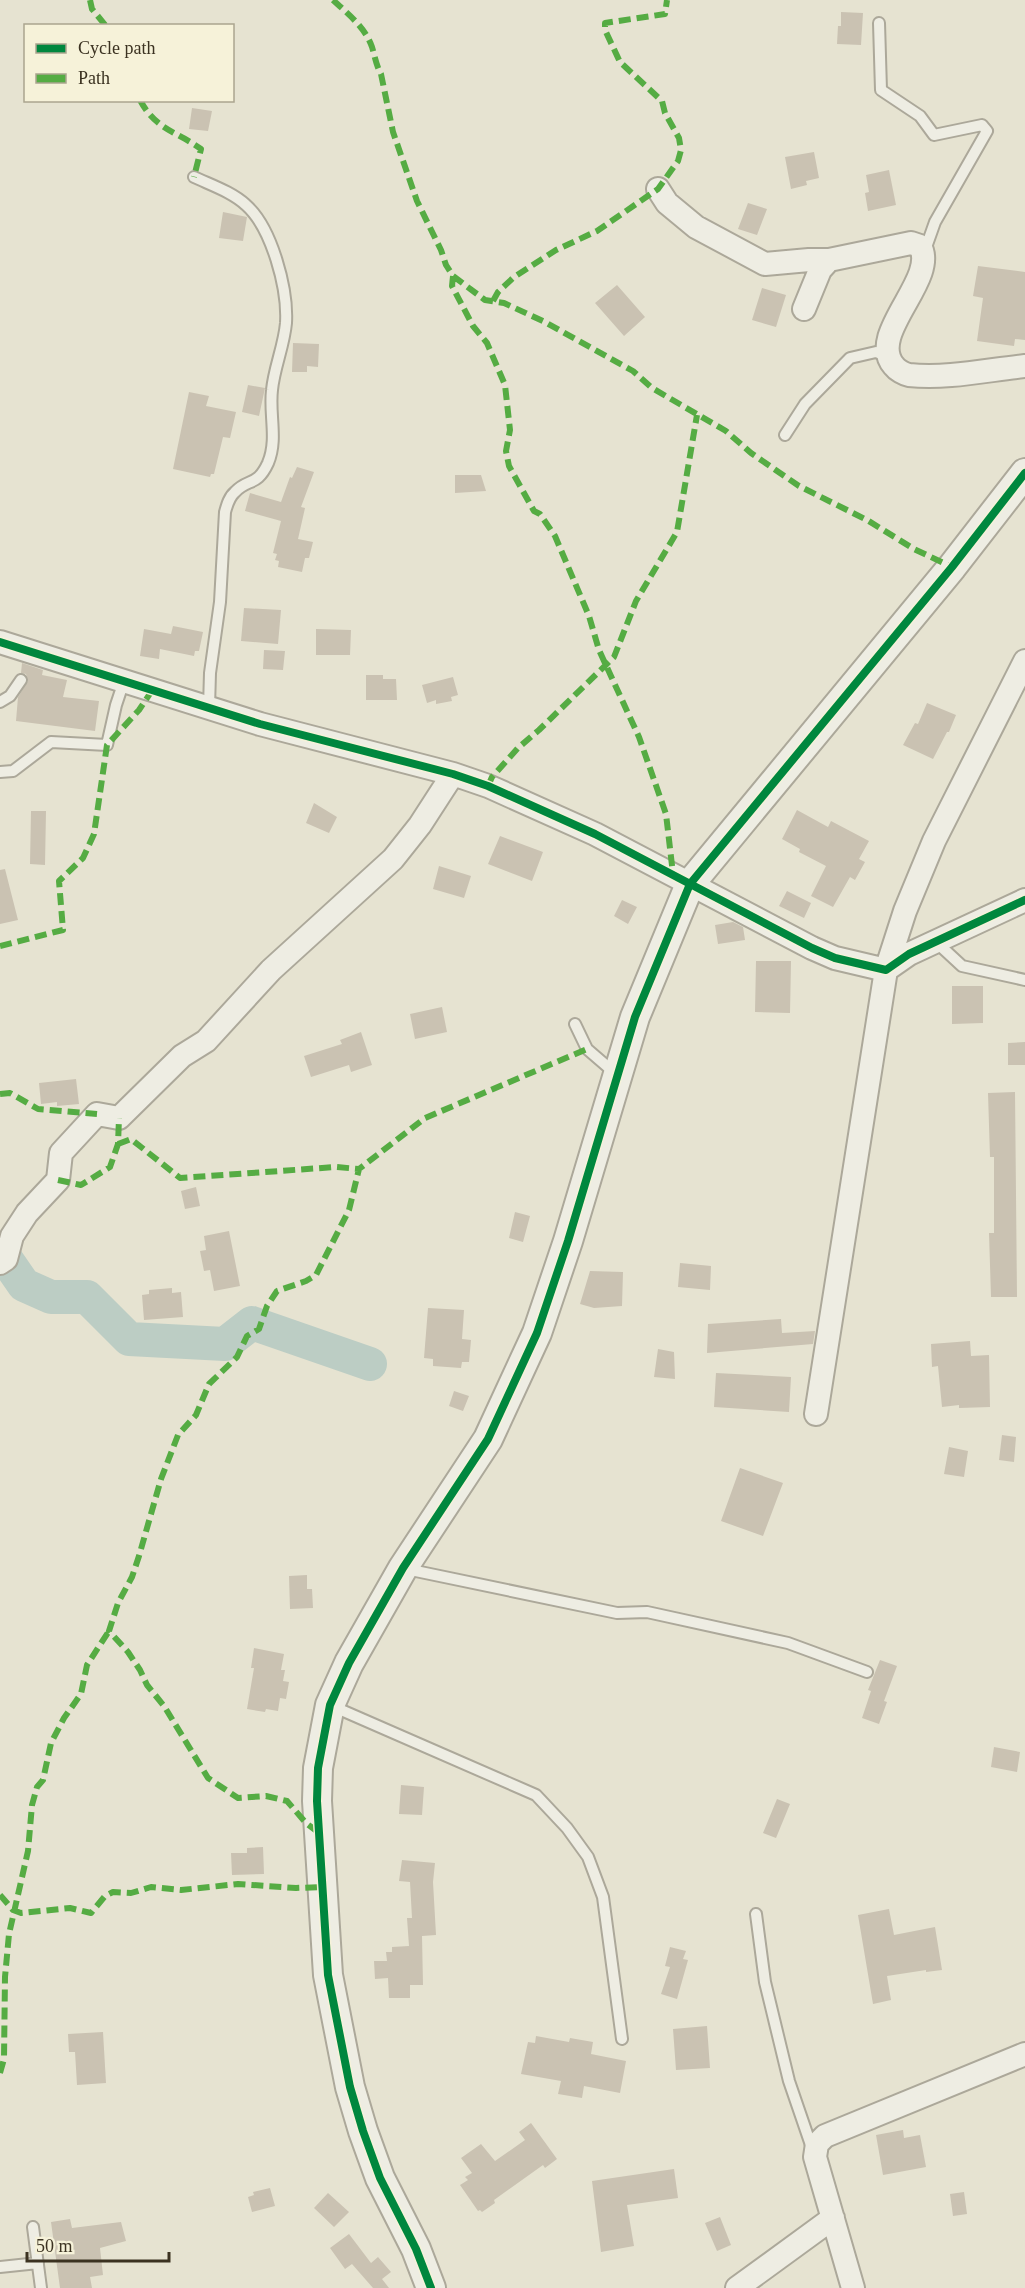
<svg xmlns="http://www.w3.org/2000/svg" width="1025" height="2288" font-family="Georgia,serif">
<style>
.lines{fill:none;stroke-linecap:round;stroke-linejoin:round}
.river{stroke:#bccdc4;stroke-width:34}
.building{fill:#cac2b2}
.service-casing{stroke:#aca89a;stroke-width:14}
.minor-casing{stroke:#aca89a;stroke-width:26}
.tertiary-casing{stroke:#aca89a;stroke-width:32}
.service{stroke:#eeede3;stroke-width:10}
.minor{stroke:#eeede3;stroke-width:22}
.tertiary{stroke:#eeede3;stroke-width:28}
.quiet{stroke:#55ac43;stroke-width:6;stroke-dasharray:12 6;stroke-linecap:butt}
.cycleway-casing{stroke:#f6f2d9;stroke-width:11}
.cycleway{stroke:#00873e;stroke-width:8}
</style>
<rect width="100%" height="100%" fill="#e6e3d1"/>
<g class="lines">
<path class="river" d="M0,1259H6L24,1285L51,1297H87L129,1339L225,1344L252,1323L370,1364"/>
</g>
<path class="building" d="M841,12L863,13L861,45L837,44L838,26H841Z
M192,108L212,111L208,131L189,129Z
M814,152L819,178L806,181L807,185L791,189L785,157Z
M889,170L896,205L868,211L865,193L869,192L866,175Z
M748,203L767,209L757,235L738,229Z
M223,212L247,217L243,241L219,238Z
M978,266L1025,272V340L1015,339L1014,346L977,341L983,298L973,296Z
M617,285L645,317L624,336L595,303Z
M762,288L786,295L776,327L752,320Z
M293,343L319,344L318,367L307,366V372H292Z
M248,385L265,388L259,416L242,412Z
M189,392L209,396L206,406L236,412L230,438L223,437L214,474H211L210,477L173,469Z
M297,467L314,472L301,507L305,508L298,539L313,542L309,558H305L302,572L278,567L279,561L275,560L277,554L273,553L281,521L245,511L250,493L281,502L290,477L292,478Z
M455,475H481L486,491L455,493Z
M244,608L281,610L278,644L241,641Z
M173,626L203,632L199,651H195L194,656L160,649L159,659L140,656L144,629L171,634Z
M316,629L351,630L350,655H316Z
M264,650L285,651L283,670L263,669Z
M22,663L43,670L42,675L67,680L63,697L99,701L95,731L16,721L18,697L28,681L26,674L21,673Z
M366,675H383V679H396L397,700H366Z
M453,677L458,695L451,697L452,701L436,704V700L427,703L422,685Z
M927,703L956,715L949,732H947L933,759L903,745L915,723L918,724Z
M314,803L337,817L329,833L306,823Z
M797,810L828,827L831,821L869,841L859,859L865,862L855,880L850,877L833,907L811,896L826,866L799,852L800,849L782,839Z
M31,811H46L45,865L30,864Z
M500,836L543,852L532,881L488,864Z
M439,866L471,876L464,898L433,889Z
M5,869L18,920L0,924V870Z
M787,891L811,903L804,918L779,906Z
M622,900L637,907L628,924L614,916Z
M733,922L743,927L745,940L718,944L715,925Z
M756,961H791L790,1013L755,1012Z
M952,986H983V1023L952,1024Z
M442,1007L447,1032L415,1039L410,1014Z
M361,1032L372,1065L351,1072L349,1065L311,1077L304,1056L342,1044L340,1040Z
M1025,1042V1065H1008V1043Z
M76,1079L79,1104L57,1106V1102L41,1104L39,1083Z
M1015,1092L1017,1297H991L989,1233H994V1157H990L988,1093Z
M196,1187L200,1206L185,1209L181,1191Z
M515,1212L530,1216L523,1242L509,1238Z
M229,1231L240,1286L214,1291L210,1270L204,1271L200,1251L206,1250L204,1236Z
M680,1263L711,1266L710,1290L678,1287Z
M590,1271L623,1272L622,1306L594,1308L580,1304Z
M172,1288V1293L181,1292L183,1317L144,1320L142,1295L149,1294V1290Z
M428,1308L464,1310L462,1339L471,1340L469,1362H462L461,1368L433,1366V1359L424,1358Z
M781,1319L782,1333L815,1331L813,1344L707,1353L708,1324Z
M970,1341L971,1356L989,1355L990,1407L959,1408V1405L942,1407L938,1366L932,1367L931,1344Z
M658,1349L674,1352L675,1379L654,1377Z
M716,1373L791,1377L789,1412L714,1407Z
M454,1391L469,1396L463,1411L449,1406Z
M1002,1435L1016,1437L1014,1462L999,1460Z
M949,1447L968,1451L964,1477L944,1474Z
M740,1468L783,1483L763,1536L721,1521Z
M307,1575V1589H312L313,1608L290,1609L289,1576Z
M254,1648L284,1654L281,1670H285L283,1681L289,1682L286,1699L280,1698L278,1711L266,1709L265,1712L247,1709L254,1668H251Z
M880,1660L897,1666L884,1701L887,1702L879,1724L862,1718L871,1691L868,1690Z
M994,1747L1020,1752L1017,1772L991,1767Z
M401,1785L424,1787L422,1815L399,1814Z
M777,1799L790,1804L776,1838L763,1833Z
M263,1847L264,1874L232,1875L231,1853H247V1848Z
M402,1860L435,1863L433,1882L436,1935L422,1936L423,1985H410V1998H389L388,1978L375,1979L374,1961H387L386,1952H392V1947L409,1946L407,1918H412L410,1882L399,1881Z
M889,1909L894,1935L935,1927L942,1970L926,1972V1970L887,1976L891,2000L873,2004L858,1915Z
M670,1947L686,1951L683,1959L688,1960L677,1999L661,1994L670,1967L665,1966Z
M707,2026L710,2068L676,2070L673,2029Z
M103,2032L106,2083L77,2085L75,2052H69L68,2034Z
M536,2036L569,2042L570,2038L593,2042L591,2054L626,2061L620,2093L584,2086L582,2098L558,2094L561,2081L521,2074L528,2042L535,2043Z
M531,2123L557,2159L545,2168L543,2165L494,2200L495,2203L482,2212L480,2210L478,2211L460,2185L468,2180L465,2177L472,2173L461,2158L481,2144L495,2161L525,2140L519,2132Z
M903,2130L904,2138L920,2135L926,2167L883,2175L876,2135Z
M674,2169L678,2198L627,2205L634,2246L601,2252L592,2181Z
M270,2188L275,2206L252,2212L248,2197L254,2195L253,2192Z
M964,2192L967,2214L953,2216L950,2194Z
M328,2193L349,2212L334,2227L314,2208Z
M720,2217L731,2245L717,2251L705,2223Z
M70,2219L72,2228L121,2222L126,2241L100,2248L103,2275L90,2277L92,2288H60L51,2222Z
M349,2234L371,2263L378,2257L391,2272L382,2279L389,2288H373L352,2264L345,2269L330,2248Z"/>
<g class="lines">
<defs>
<path id="service" d="M879,23L881,90L920,116L934,135L982,125L987,131L935,222L924,253
M194,177C211,185 232,192 246,205C272,228 288,289 286,323C284,346 274,368 272,390C269,415 278,439 268,463C257,487 248,478 235,492C229,497 227,505 225,512L220,602L210,673L209,707
M785,435L805,404L850,358L876,352L888,357
M0,702L10,696L21,680
M0,772L13,771L51,742L107,745L116,705L124,681
M935,941L962,966L1025,980
M575,1024L587,1049L616,1074
M406,1569L617,1613L647,1612L788,1643L867,1672
M332,1706L536,1795L567,1828L588,1857L603,1897L622,2039
M756,1914L765,1982L789,2081L813,2151
M33,2227L41,2288
M0,2267L38,2263"/>
<path id="minor" d="M658,189L667,203L696,227L765,264L809,260H829
M804,309L820,270L829,260L911,243L920,246C939,279 866,334 894,366C897,370 904,374 909,375C947,379 987,370 1025,366
M0,642L260,724L453,774L488,786L595,834L812,948L835,958L886,970L909,954L1025,900
M0,1263L6,1259L12,1236L27,1213L58,1180L61,1153L97,1114L119,1118L182,1056L206,1041L271,970L393,859L420,825L453,774
M816,1414L886,970L905,911L934,841L1025,661
M737,2288L833,2218
M853,2288L815,2157L817,2144L825,2136L1025,2054"/>
<path id="tertiary" d="M431,2288L416,2249L380,2178L363,2131L350,2087L328,1975L317,1801L318,1768L330,1705L349,1663L403,1568L488,1439L537,1333L568,1241L635,1017L690,884L952,567L1025,473"/>
</defs>
<use href="#service" class="service-casing"/>
<use href="#minor" class="minor-casing"/>
<use href="#tertiary" class="tertiary-casing"/>
<use href="#service" class="service"/>
<use href="#minor" class="minor"/>
<use href="#tertiary" class="tertiary"/>
<path class="quiet" d="M90,0L92,9L106,26
M333,0C348,14 365,27 372,47C375,57 376,65 381,74L393,132L417,201L441,250L446,265L453,276L485,300L504,303L543,321L633,371L652,388L726,431L751,453L799,486L867,520L914,549L952,567
M140,100C156,130 176,131 201,149L194,177
M453,276L452,286L473,326L487,343L505,385L510,430L506,451L509,466L534,511L540,514L555,536L589,616L599,650L639,737L666,814L673,874
M493,301L498,292L514,277L556,250L597,231L658,189L678,161L681,150L679,138L665,113L662,101L620,62L605,30V23L665,14L667,0
M488,786L492,777L518,748L539,730L614,657L636,601L677,532L697,415
M0,946L63,930L59,881L83,858L94,834L107,745L139,710L153,689
M0,1094L10,1093L38,1109L97,1114
M118,1144L131,1139L180,1178L336,1167L359,1169
M58,1180L81,1185L110,1167L118,1144L119,1118
M318,1832L306,1823L287,1801L266,1796L238,1798L208,1778L164,1706L147,1685L140,1670L128,1652L109,1631L118,1603L132,1577L139,1556L161,1479L178,1435L196,1415L209,1384L237,1357L247,1336L259,1329L267,1306L277,1291L306,1281L316,1275L349,1210L359,1169L425,1118L587,1049
M0,1895L13,1910L21,1913L70,1908L91,1913L105,1896L113,1892L131,1893L151,1887L181,1890L238,1884L296,1888L321,1887
M0,2073L4,2059L5,1977L9,1934L28,1851L32,1805L37,1787L43,1780L51,1743L64,1718L81,1694L87,1665L109,1631"/>
<defs>
<path id="cycleway" d="M0,642L260,724L453,774L488,786L595,834L812,948L835,958L886,970L909,954L1025,900
M431,2288L416,2249L380,2178L363,2131L350,2087L328,1975L317,1801L318,1768L330,1705L349,1663L403,1568L488,1439L537,1333L568,1241L635,1017L690,884L952,567L1025,473"/>
</defs>
<use href="#cycleway" class="cycleway-casing"/>
<use href="#cycleway" class="cycleway"/>
</g>
<rect x="24" y="24" width="210" height="78" fill="#f6f2d9" stroke="#aba58f" stroke-width="1.5"/>
<rect x="36" y="44" width="30" height="9" fill="#00873e" stroke="#aba58f" stroke-width="1.5"/>
<text x="78" y="54" font-size="18" fill="#3b3221">Cycle path</text>
<rect x="36" y="74" width="30" height="9" fill="#55ac43" stroke="#aba58f" stroke-width="1.5"/>
<text x="78" y="84" font-size="18" fill="#3b3221">Path</text>
<path d="M27 2252v9h142v-9" fill="none" stroke="#3b3221" stroke-width="3"/>
<text x="36" y="2252" font-size="18" fill="#3b3221" stroke="#f6f2d9" stroke-width="4.5" paint-order="stroke">50 m</text>
</svg>
